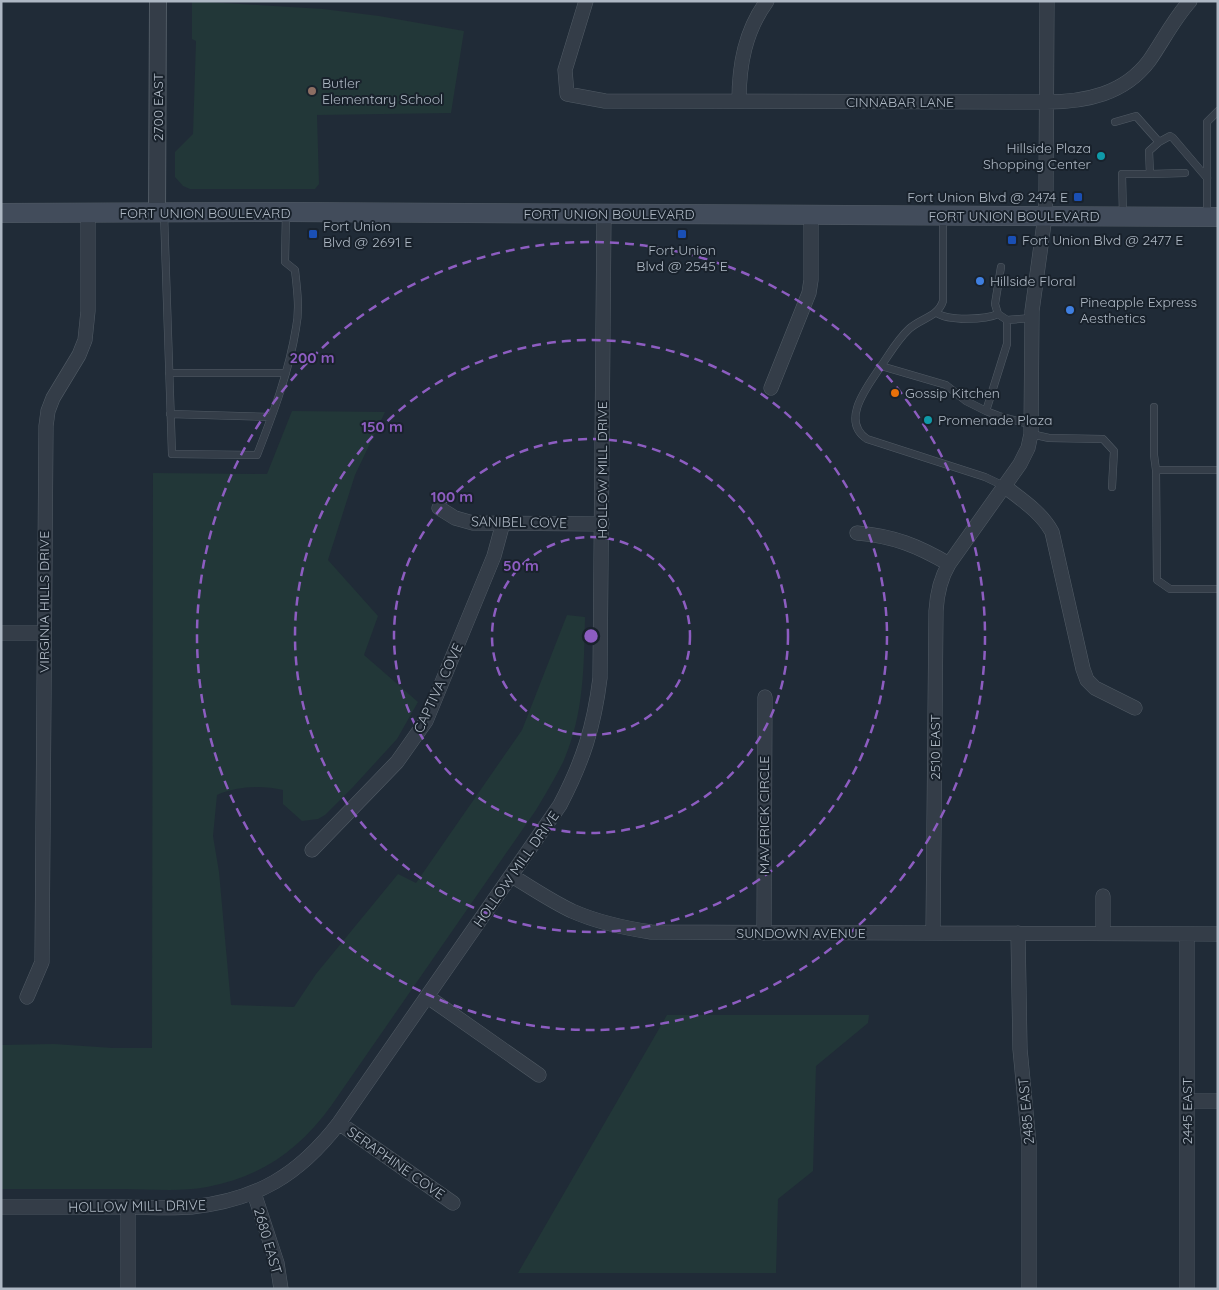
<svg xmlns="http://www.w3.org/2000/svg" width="1219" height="1290" font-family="Quicksand,sans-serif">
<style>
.green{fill:#223738}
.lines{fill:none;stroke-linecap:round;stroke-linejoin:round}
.service-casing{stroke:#515b65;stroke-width:8}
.minor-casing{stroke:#515b65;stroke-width:15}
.tertiary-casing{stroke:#515b65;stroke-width:18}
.secondary-casing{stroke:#515b65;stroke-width:20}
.service{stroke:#343d48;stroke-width:7}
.minor{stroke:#343d48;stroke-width:14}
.tertiary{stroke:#343d48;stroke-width:16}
.secondary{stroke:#424c5b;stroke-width:19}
.ring{fill:none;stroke:#8d5dc1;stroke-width:2.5;stroke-dasharray:9 6}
.education-dot{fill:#8d6e63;stroke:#19222c;stroke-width:2}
.culture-dot{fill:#0f9aa8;stroke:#19222c;stroke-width:2}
.transit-dot{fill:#1a4fb4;stroke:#19222c;stroke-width:2}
.shop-dot{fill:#3f7fe0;stroke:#19222c;stroke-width:2}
.food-dot{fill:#e8710a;stroke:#19222c;stroke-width:2}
.labels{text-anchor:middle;stroke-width:4;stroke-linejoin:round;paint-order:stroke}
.poi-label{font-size:14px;fill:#aeb8c4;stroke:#19222c;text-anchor:start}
.street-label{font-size:14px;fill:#aeb8c4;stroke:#19222c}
.centre{fill:#8d5dc1;stroke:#19222c;stroke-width:2.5}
.ring-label{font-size:15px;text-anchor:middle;font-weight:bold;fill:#8d5dc1;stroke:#19222c;stroke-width:4;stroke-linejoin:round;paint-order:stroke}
</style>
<rect width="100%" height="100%" fill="#202b37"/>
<path class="green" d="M192,1L323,9L379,16L464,31L451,113L317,115L319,184L315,189H190L183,186L175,177V152L193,134L196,41L192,39Z
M292,411L385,412L355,475L328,560L378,616L364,655L418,702L397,739L353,787L325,815L318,819L302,821L283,804V790C262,785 237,786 217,795L213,836L219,872L231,1005L294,1007L316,974L398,874L416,883L522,730L567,615L585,617C584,665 584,714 564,760C556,777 546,793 536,810L331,1106C299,1150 261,1177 207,1187C180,1192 151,1189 123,1189C83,1189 42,1189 1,1189V1045L54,1044L113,1048H152L153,473L267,474Z
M667,1015H869L868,1023L816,1066L813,1171L778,1199L776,1273H518Z"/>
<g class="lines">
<defs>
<path id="service" d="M1115,122L1136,116L1159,142L1149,151L1150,174L1185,173
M1159,142L1170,136L1173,138L1207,178
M164,213L172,454L257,455C273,414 289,372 296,328C300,309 297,289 295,270L285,262L286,213
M943,216V301C938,317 921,318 909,329C897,340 889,355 879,369C867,387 840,421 867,439L985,477L1004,486
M1123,216L1122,174H1150
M1207,217V122L1218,111
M1001,267L995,304L998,314L1007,320L1032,318
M937,313C948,321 985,320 998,314
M1007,320V344L986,411L999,416L1032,425
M881,366L946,385L966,401L986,411
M169,373H286
M1154,407V455L1156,470
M170,414L271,417
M1031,434L1049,438L1103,439L1114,451L1112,487
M1218,470H1156L1157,580L1170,589H1218"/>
<path id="minor" d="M586,1L565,70L567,94L605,101L1046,102C1086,102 1124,94 1149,61C1163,41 1173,20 1190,1
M739,101C739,65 745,31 767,1
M771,388L809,293L811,280V215
M1004,486C1022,500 1041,512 1052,532L1083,669L1087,680L1095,688L1135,708
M439,508L455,518L473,523L602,524
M857,533C894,536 918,546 949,564
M1,633H44
M312,850L397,762L426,721L494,556L503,523
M512,876C532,888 551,901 572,911C597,922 624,928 651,932L1218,934
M1103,896V934
M764,933L765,697
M933,933L936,611C937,593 940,579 949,564L1020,464L1028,448L1031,434L1032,311L1045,216L1046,193L1047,1
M1018,933L1020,1049L1029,1144V1289
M27,997L42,962L46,426L48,411L53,398L79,355L85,340L88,311V213
M428,997L539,1075
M1187,1101H1218
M339,1123L453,1203
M254,1193L277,1263L281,1289
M1,1207C42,1207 83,1207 123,1207C146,1207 169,1209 192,1207C257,1200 299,1175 339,1123L560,805C583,761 594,727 600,678L604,213
M128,1207V1289
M1187,1289V934"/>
<path id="tertiary" d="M157,213L158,1"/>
<path id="secondary" d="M1,213L286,212L1218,217"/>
</defs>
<use href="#service" class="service-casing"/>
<use href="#minor" class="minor-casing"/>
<use href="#tertiary" class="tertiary-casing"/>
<use href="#secondary" class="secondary-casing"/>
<use href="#service" class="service"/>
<use href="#minor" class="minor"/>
<use href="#tertiary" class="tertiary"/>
<use href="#secondary" class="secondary"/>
</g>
<g class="ring">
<circle cx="591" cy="636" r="99"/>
<circle cx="591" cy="636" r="197"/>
<circle cx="591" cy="636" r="296"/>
<circle cx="591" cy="636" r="394"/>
</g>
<circle class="education-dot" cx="312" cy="91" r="5"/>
<g class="culture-dot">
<circle cx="1101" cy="156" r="5"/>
<circle cx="928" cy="420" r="5"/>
</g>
<g class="transit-dot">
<rect x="1073" y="192" width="10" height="10" rx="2.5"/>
<rect x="308" y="229" width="10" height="10" rx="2.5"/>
<rect x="677" y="229" width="10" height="10" rx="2.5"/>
<rect x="1007" y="235" width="10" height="10" rx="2.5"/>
</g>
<g class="shop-dot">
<circle cx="980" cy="281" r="5"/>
<circle cx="1070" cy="310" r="5"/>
</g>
<circle class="food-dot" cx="895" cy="393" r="5"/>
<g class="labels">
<g class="poi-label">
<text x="322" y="88">Butler<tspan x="322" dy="16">Elementary School</tspan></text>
<text x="1091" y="153" text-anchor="end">Hillside Plaza<tspan x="1091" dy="16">Shopping Center</tspan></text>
<text x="1068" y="202" text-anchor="end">Fort Union Blvd @ 2474 E</text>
<text x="323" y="231">Fort Union<tspan x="323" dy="16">Blvd @ 2691 E</tspan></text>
<text x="1022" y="245">Fort Union Blvd @ 2477 E</text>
<text x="682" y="255" text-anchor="middle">Fort Union<tspan x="682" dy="16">Blvd @ 2545 E</tspan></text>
<text x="990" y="286">Hillside Floral</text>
<text x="1080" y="307">Pineapple Express<tspan x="1080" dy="16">Aesthetics</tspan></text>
<text x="905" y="398">Gossip Kitchen</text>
<text x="938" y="425">Promenade Plaza</text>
</g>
<g class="street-label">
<text x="900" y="107">CINNABAR LANE</text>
<text transform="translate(158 107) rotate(-90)" y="5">2700 EAST</text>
<text x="205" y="218">FORT UNION BOULEVARD</text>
<text x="609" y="219">FORT UNION BOULEVARD</text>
<text x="1014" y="221">FORT UNION BOULEVARD</text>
<text transform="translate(602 470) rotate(-90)" y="5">HOLLOW MILL DRIVE</text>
<text transform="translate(519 522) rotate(1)" y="5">SANIBEL COVE</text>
<text transform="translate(44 602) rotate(-90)" y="5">VIRGINIA HILLS DRIVE</text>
<text transform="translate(438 688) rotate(-65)" y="5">CAPTIVA COVE</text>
<text transform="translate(935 747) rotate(-90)" y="5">2510 EAST</text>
<text transform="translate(764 815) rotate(-90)" y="5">MAVERICK CIRCLE</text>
<text transform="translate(516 869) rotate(-55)" y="5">HOLLOW MILL DRIVE</text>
<text x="801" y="938">SUNDOWN AVENUE</text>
<text transform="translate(1026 1111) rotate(-95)" y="5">2485 EAST</text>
<text transform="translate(1187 1111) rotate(-90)" y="5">2445 EAST</text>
<text transform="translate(396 1163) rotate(35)" y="5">SERAPHINE COVE</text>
<text transform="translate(137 1206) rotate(-1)" y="5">HOLLOW MILL DRIVE</text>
<text transform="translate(268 1241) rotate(74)" y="5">2680 EAST</text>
</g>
</g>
<circle cx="591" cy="636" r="8" class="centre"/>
<g class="ring-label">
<text x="312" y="363">200 m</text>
<text x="382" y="432">150 m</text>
<text x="452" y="502">100 m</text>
<text x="521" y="571">50 m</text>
</g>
<rect width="1219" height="1290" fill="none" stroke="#aeb8c4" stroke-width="5"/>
</svg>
